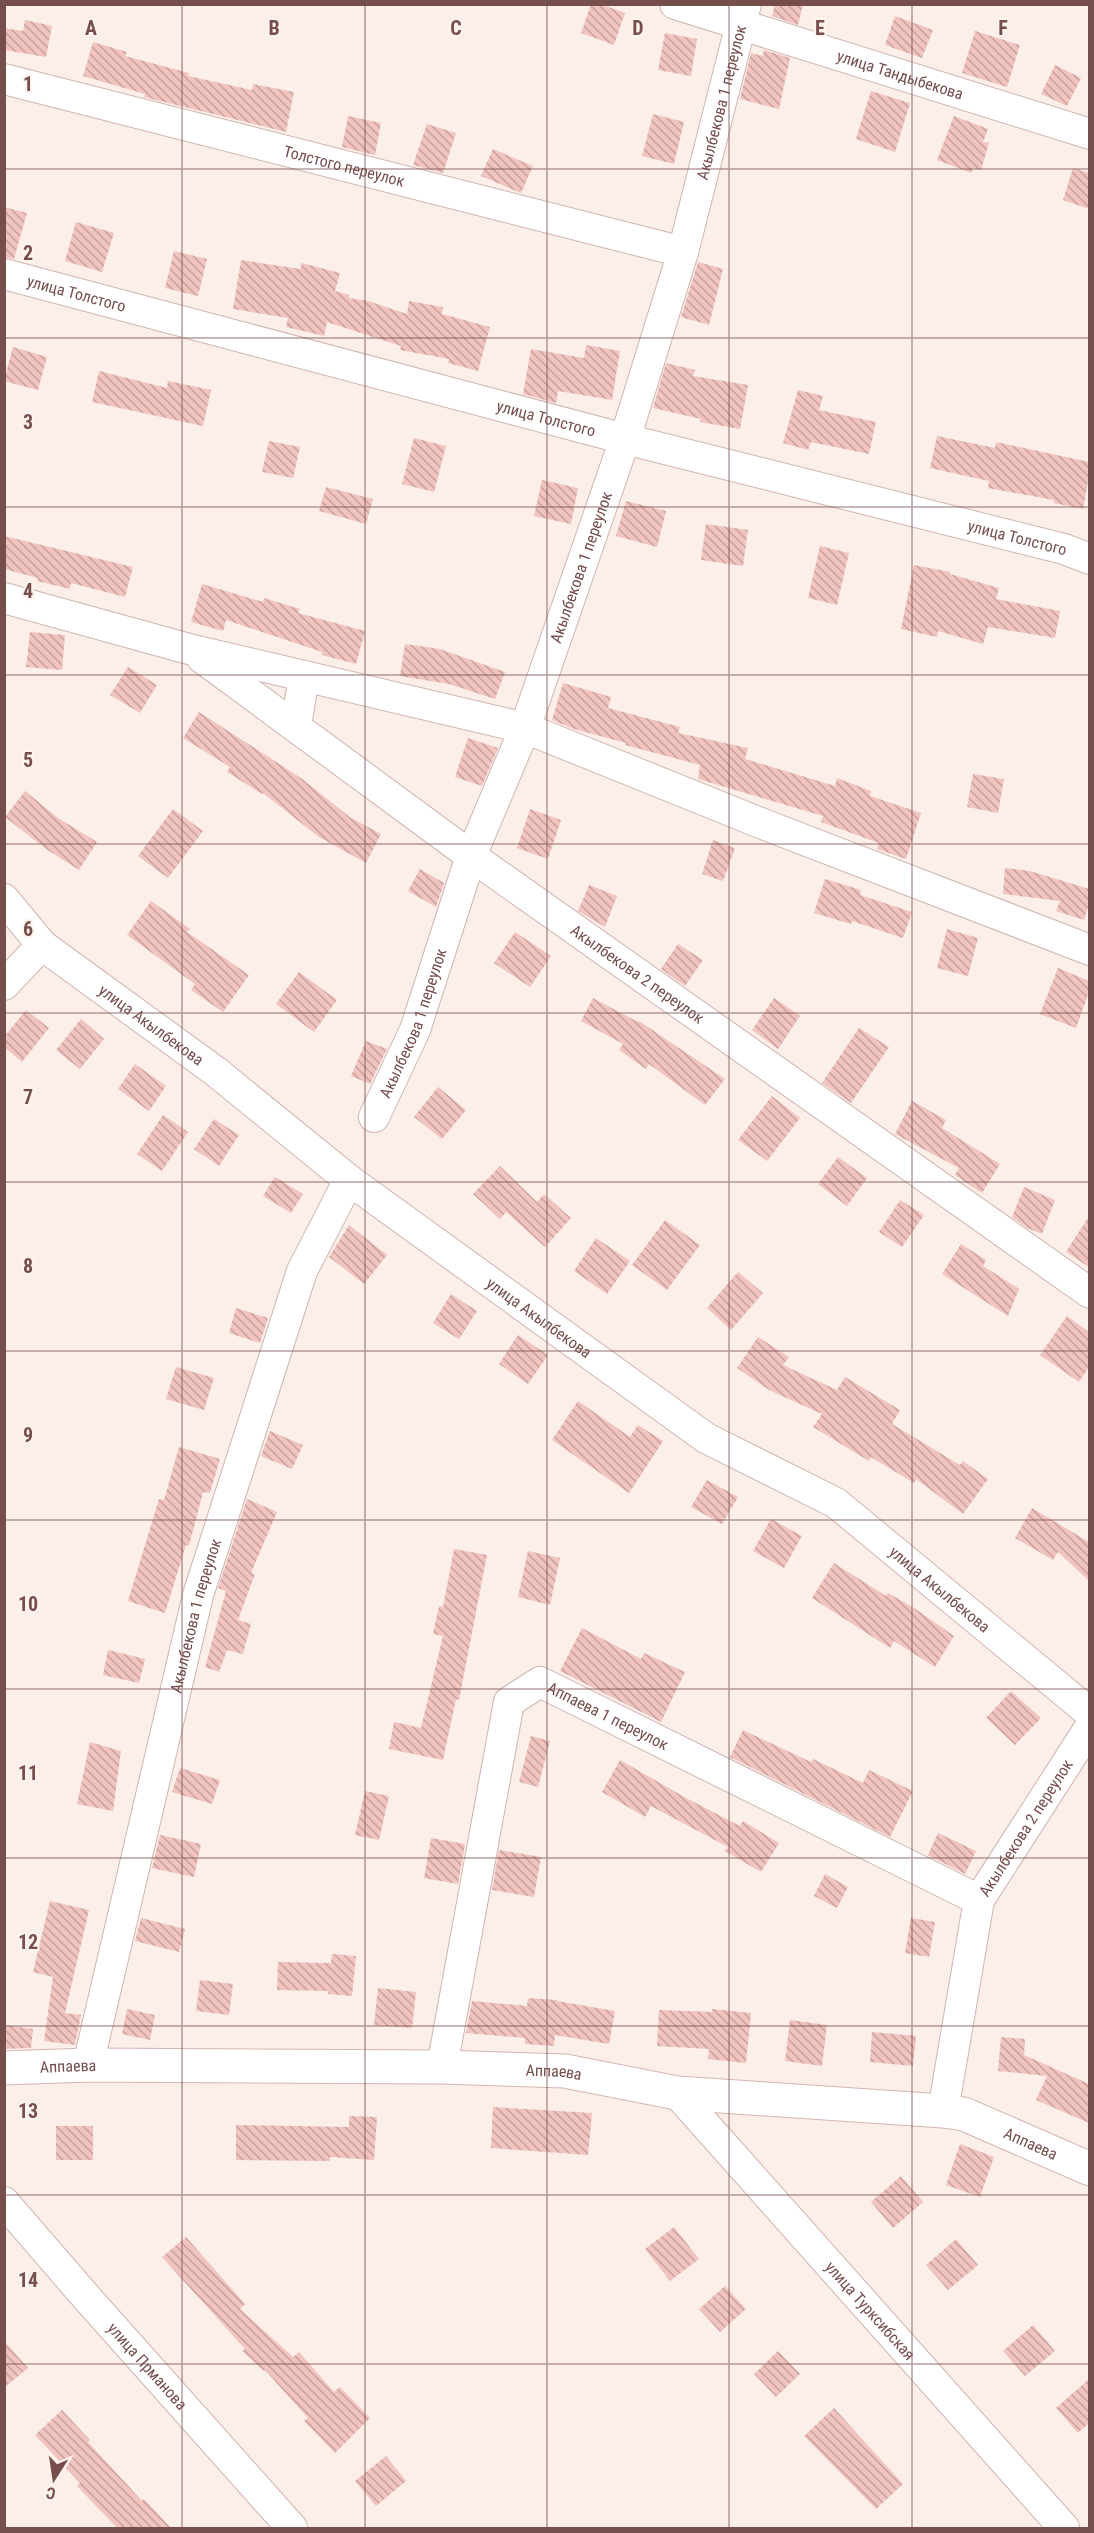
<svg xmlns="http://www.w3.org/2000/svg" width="1094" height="2533" font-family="'Roboto Condensed',sans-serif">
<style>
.building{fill:url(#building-back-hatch)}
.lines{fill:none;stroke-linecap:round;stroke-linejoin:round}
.street-casing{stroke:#d0b5b0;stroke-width:32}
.secondary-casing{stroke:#d6b5b0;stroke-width:35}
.street{stroke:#fff;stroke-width:30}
.secondary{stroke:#fff;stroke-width:33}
.grid{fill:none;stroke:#764e4c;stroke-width:1.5;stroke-opacity:0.55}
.labels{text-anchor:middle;stroke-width:4.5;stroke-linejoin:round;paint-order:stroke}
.street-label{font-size:16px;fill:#764e4c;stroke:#fff3ee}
.grid-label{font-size:20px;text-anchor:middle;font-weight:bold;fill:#764e4c;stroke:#fff3ee;stroke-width:4.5;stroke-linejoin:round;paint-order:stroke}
</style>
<defs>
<pattern id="building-back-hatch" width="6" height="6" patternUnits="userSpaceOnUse" patternTransform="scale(1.5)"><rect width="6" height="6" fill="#f1c4bf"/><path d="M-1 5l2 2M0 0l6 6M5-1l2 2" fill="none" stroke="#c8a19d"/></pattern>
</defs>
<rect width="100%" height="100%" fill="#fceee8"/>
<path class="building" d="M591,4H600L625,13L614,45L581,33Z
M775,4H803L798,25L772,16Z
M895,16L933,30L922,58L885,45Z
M25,20L52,26L46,57L4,50V28L23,31Z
M975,31L1020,45L1007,87L962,73Z
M665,33L697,39L691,76L658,70Z
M93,42L127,52L125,56L189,73L188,76L252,90L253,84L294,92L286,132L144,97L145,94L83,76Z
M764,50L790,58L779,109L740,99L751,53L763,56Z
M1055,65L1081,78L1067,106L1041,94Z
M871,91L910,103L895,152L856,139Z
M653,114L684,122L674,164L642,156Z
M348,116L381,123L375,155L342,147Z
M954,116L988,129L983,142L989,143L981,170L973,168L971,173L937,160Z
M427,124L456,133L443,173L413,165Z
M493,149L533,166L521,193L481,176Z
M1073,168L1089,173V209L1063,200Z
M4,207L27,213L14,259L4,257Z
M76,222L114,233L102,272L65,261Z
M174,251L207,259L198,296L165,288Z
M241,260L300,269L302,263L340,273L335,291L349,295V298L368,301L407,314L409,301L443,307L442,314L490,327L478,371L448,363L449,359L400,350L401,346L327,322L324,336L286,327L288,318L233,309Z
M698,262L723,269L709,325L681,317Z
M586,345L620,351L612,400L558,391L556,403L523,394L531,349L584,358Z
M13,347L47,357L38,390L4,381Z
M666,363L695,370L693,376L748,385L740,429L700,422L701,419L653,408Z
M99,371L167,388L168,381L211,390L203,426L92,402Z
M798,390L823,396L819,410L876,422L869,454L811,442L808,450L783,443Z
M937,436L995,448L996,442L1089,462V476L1083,509L1054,503V500L988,488L989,481L930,468Z
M414,438L446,446L434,492L402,484Z
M269,441L300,447L293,478L262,472Z
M542,480L578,488L571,524L534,516Z
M326,487L373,499L366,524L319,511Z
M626,501L666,511L657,547L616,536Z
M706,524L748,530L743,566L701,560Z
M4,536L133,567L125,597L71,583L70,589L37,581L38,578L4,569Z
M820,546L849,553L837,605L808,598Z
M914,565L950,572V574L999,588L996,599L1060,611L1055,638L988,627L983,644L938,631L937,637L901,629Z
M202,584L263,602L264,598L300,609L298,613L365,631L356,664L322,655V652L226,620L223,631L191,622Z
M30,632L65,635L62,670L26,667Z
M405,644L440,649L505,672L495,699L449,684L400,676Z
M128,667L157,685L140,713L110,695Z
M563,683L611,697L608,708L680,727L678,733L748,748L745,759L835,786L837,778L871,791L870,796L921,813L906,859L877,849L879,843L821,822L823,816L698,779L700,765L625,745L626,743L574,729L552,720Z
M199,712L301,778L351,818L381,834L366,863L319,837L263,793L262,794L227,772L230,767L183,738Z
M468,738L498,748L482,786L455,777Z
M973,774L1004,779L998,813L967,807Z
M25,791L58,818L97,842L79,870L46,849L5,817Z
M173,809L203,831L168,878L138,856Z
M530,809L561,820L548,859L517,848Z
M713,840L735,848L723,881L702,874Z
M1005,868L1030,871L1089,889V904L1084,920L1056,911L1060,901L1003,894Z
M420,869L444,883L436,907L408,891Z
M825,879L861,890L860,895L912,912L903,938L852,921L851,924L814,913Z
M589,885L617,896L605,927L578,911Z
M151,901L190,929L187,932L249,975L223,1012L191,990L195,984L127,935Z
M947,929L978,938L968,976L937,968Z
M515,932L551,956L530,987L494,963Z
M678,944L703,960L685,986L661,969Z
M1058,968L1089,981V992L1076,1028L1040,1014Z
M299,972L337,1000L314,1032L276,1004Z
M593,998L638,1022L639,1021L725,1079L705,1105L649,1064L646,1069L619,1050L623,1044L581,1021Z
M774,998L800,1016L778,1049L752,1030Z
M26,1010L49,1028L22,1062L4,1047V1037Z
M81,1019L104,1039L80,1069L56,1050Z
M859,1028L889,1047L851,1103L822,1083Z
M366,1041L387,1049L370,1084L351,1076Z
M135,1064L166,1086L149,1111L118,1089Z
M438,1087L466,1110L442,1139L414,1117Z
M772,1096L800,1118L767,1161L738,1140Z
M912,1101L946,1120L942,1128L1000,1164L982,1193L955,1175L959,1168L895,1134Z
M163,1115L188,1132L162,1171L137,1154Z
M214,1119L239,1135L219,1166L194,1149Z
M838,1157L867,1178L847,1206L818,1184Z
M500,1166L537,1202L544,1194L571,1218L545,1247L506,1212L500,1219L473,1194Z
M275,1177L303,1194L291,1213L263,1196Z
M1024,1187L1055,1200L1042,1234L1027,1228L1012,1217Z
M900,1200L924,1215L902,1247L879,1232Z
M1089,1216V1267L1066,1252Z
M665,1220L700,1245L667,1290L632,1265Z
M349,1225L387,1255L364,1284L329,1257Z
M596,1238L630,1261L607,1294L574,1271Z
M961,1244L986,1260L983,1266L1019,1289L1008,1316L942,1274Z
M738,1272L763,1293L731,1330L707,1308Z
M451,1294L477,1311L459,1339L433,1323Z
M236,1308L268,1318L260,1343L229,1333Z
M1067,1316L1089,1332V1367L1079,1382L1040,1355Z
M518,1335L548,1355L528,1384L499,1364Z
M758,1337L789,1357L783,1365L837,1390L845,1377L900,1410L892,1424L960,1465L963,1461L988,1479L963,1514L916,1479L914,1483L871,1457L869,1461L813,1427L822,1414L769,1390L737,1368Z
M176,1367L214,1378L204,1410L166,1399Z
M578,1401L630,1437L638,1425L663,1441L629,1493L552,1440Z
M270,1431L303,1445L292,1469L261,1456Z
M179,1447L220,1459L210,1493L203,1492L189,1546L186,1545L165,1613L128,1601L159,1499L164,1500Z
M707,1480L738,1497L722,1524L691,1507Z
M247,1499L277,1512L251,1573L255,1574L238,1620L251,1624L243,1654L227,1650L219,1672L205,1667L226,1591L218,1588Z
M1032,1508L1089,1542V1581L1058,1552L1053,1560L1015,1538Z
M771,1519L802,1536L784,1568L753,1551Z
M454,1549L487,1555L459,1700L456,1699L443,1760L389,1749L394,1722L421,1728L443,1636L433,1634L439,1606L443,1607Z
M528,1551L560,1558L550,1605L518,1597Z
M834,1563L886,1596L888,1593L914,1608L954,1636L935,1667L894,1641L890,1648L812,1598Z
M582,1628L641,1659L644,1653L685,1672L661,1722L560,1671Z
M108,1650L145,1659L139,1683L103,1675Z
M1011,1691L1041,1718L1015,1745L986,1718Z
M743,1730L811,1762L813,1759L863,1783L869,1770L913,1791L890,1837L730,1757Z
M531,1736L550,1741L538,1787L519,1782Z
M90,1742L121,1751L113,1811L77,1804Z
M620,1760L686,1798L740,1826L743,1821L779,1843L761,1872L725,1851L728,1847L651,1806L645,1817L602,1792Z
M180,1768L220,1780L212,1804L172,1792Z
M365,1791L389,1796L379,1840L355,1835Z
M938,1833L976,1851L965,1874L928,1855Z
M160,1835L201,1844L194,1877L152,1868Z
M431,1838L465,1844L458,1884L424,1878Z
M499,1850L541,1857L534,1897L492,1890Z
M825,1874L848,1887L837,1908L814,1896Z
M50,1901L89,1910L65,2013L81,2015L75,2045L44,2041L53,1977L33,1972Z
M141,1918L185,1929L179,1952L135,1941Z
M911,1918L935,1922L929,1957L905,1953Z
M332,1954L356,1956L352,1996L328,1994V1991L277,1990L278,1962L331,1963Z
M200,1980L233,1984L229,2015L196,2011Z
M378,1988L416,1992L412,2028L374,2025Z
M528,1998L557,2000V2001L615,2011L609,2044L555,2035L554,2046L525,2044V2038L466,2033L472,2001L527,2006Z
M127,2009L155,2015L150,2040L122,2034Z
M712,2009L751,2013L746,2063L708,2059L709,2049L657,2046L659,2010L712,2012Z
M790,2020L827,2025L822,2066L785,2061Z
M4,2025L33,2029L31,2048L4,2049Z
M872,2032L916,2036L913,2066L870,2062Z
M1001,2037L1025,2039L1024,2055L1089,2084V2123L1036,2100L1047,2076L998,2071Z
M493,2107L592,2113L588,2155L491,2148Z
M349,2116L377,2117L374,2160L330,2157V2161L236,2160V2125L349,2127Z
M56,2126H93V2160H56Z
M960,2144L994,2157L980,2197L946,2185Z
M901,2176L923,2202L893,2228L871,2202Z
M674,2227L699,2259L670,2281L645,2249Z
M186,2237L245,2304L240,2309L293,2357L299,2352L334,2392L340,2387L370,2418L335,2453L304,2421L308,2418L265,2370L264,2371L242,2351L245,2349L162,2257Z
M956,2239L978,2265L948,2290L926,2265Z
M725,2286L746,2309L720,2332L699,2309Z
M1033,2325L1055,2351L1025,2376L1003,2351Z
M4,2341L28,2368L4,2388Z
M778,2351L800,2374L776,2397L754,2374Z
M1089,2379V2423L1078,2433L1056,2408Z
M834,2408L903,2484L876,2509L804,2436Z
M62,2410L90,2440L88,2442L142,2501L144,2499L172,2529H118L77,2486L80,2483L35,2435Z
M386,2456L406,2481L376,2506L355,2481Z"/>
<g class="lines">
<defs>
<g id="street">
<path id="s1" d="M675,4L1090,134"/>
<path id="s2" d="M4,79L683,252"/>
<path id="s3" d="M4,274L625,439L1064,549L1090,559"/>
<path d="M4,598L189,649L525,728L763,824L1090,950"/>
<path id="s4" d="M202,658L471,856L1090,1293"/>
<path d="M296,726L304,676"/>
<path id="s5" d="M4,899L42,945L215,1071L349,1180L706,1438L836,1503L1090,1713"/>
<path d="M4,985L42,945"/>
<path id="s6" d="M374,1117L415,1030L471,856L525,728L625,439L683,252L746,4"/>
<path id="s7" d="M88,2065L198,1595L302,1271L349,1180"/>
<path id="s8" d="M442,2067L509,1702L540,1682L979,1900"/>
<path id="s9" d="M677,2093L1064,2528"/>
<path id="s10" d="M943,2111L979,1900L1090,1727"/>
<path id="s11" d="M4,2202L87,2298L292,2528"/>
</g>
<g id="secondary">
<path id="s12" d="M4,2068L88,2065L442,2067L565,2071L677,2093L943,2111L964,2114L1090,2169"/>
</g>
</defs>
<use href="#street" class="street-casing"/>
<use href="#secondary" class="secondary-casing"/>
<use href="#street" class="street"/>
<use href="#secondary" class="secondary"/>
</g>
<path class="grid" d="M182,4V2528M365,4V2528M547,4V2528M729,4V2528M912,4V2528M4,169H1090M4,338H1090M4,507H1090M4,675H1090M4,844H1090M4,1013H1090M4,1182H1090M4,1351H1090M4,1520H1090M4,1689H1090M4,1858H1090M4,2026H1090M4,2195H1090M4,2364H1090"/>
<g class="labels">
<g class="street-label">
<text dy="6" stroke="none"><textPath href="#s1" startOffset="236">улица Тандыбекова</textPath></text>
<text dy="6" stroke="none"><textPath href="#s6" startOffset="1074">Акылбекова 1 переулок</textPath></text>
<text dy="6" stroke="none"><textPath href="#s2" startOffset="351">Толстого переулок</textPath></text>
<text dy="6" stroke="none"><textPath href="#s3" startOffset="75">улица Толстого</textPath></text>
<text dy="6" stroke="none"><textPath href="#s3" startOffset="561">улица Толстого</textPath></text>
<text dy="6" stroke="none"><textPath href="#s3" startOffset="1047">улица Толстого</textPath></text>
<text dy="6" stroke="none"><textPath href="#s6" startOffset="588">Акылбекова 1 переулок</textPath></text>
<text dy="6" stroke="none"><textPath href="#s4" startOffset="538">Акылбекова 2 переулок</textPath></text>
<text dy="6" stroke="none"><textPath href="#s6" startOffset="102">Акылбекова 1 переулок</textPath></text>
<text dy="6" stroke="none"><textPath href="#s5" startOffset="195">улица Акылбекова</textPath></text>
<text dy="6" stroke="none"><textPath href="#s5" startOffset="681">улица Акылбекова</textPath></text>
<text dy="6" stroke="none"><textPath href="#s5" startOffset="1167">улица Акылбекова</textPath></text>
<text dy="6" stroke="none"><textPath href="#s7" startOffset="462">Акылбекова 1 переулок</textPath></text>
<text dy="6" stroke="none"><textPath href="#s8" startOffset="484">Аппаева 1 переулок</textPath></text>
<text dy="6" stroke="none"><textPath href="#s10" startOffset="300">Акылбекова 2 переулок</textPath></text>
<text dy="6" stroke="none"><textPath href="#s12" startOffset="64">Аппаева</textPath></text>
<text dy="6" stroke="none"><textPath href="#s12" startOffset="550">Аппаева</textPath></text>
<text dy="6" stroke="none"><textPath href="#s12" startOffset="1036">Аппаева</textPath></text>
<text dy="6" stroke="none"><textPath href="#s9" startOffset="291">улица Турксибская</textPath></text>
<text dy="6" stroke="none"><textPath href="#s11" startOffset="218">улица Прманова</textPath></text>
</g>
</g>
<g class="grid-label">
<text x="91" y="35">A</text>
<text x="274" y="35">B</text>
<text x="456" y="35">C</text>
<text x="638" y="35">D</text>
<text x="820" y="35">E</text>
<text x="1003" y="35">F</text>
<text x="28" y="91">1</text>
<text x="28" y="260">2</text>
<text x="28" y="429">3</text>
<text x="28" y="598">4</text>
<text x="28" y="767">5</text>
<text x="28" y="936">6</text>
<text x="28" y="1104">7</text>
<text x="28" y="1273">8</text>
<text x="28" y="1442">9</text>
<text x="28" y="1611">10</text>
<text x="28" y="1780">11</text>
<text x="28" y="1949">12</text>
<text x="28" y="2118">13</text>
<text x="28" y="2287">14</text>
</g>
<rect width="1094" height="2533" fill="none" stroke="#764e4c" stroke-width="12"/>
<g transform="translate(54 2479) rotate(192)" stroke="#fff3ee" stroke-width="4.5" paint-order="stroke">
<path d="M0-4.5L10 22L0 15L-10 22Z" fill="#764e4c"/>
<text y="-9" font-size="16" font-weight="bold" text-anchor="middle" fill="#764e4c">С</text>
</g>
</svg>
